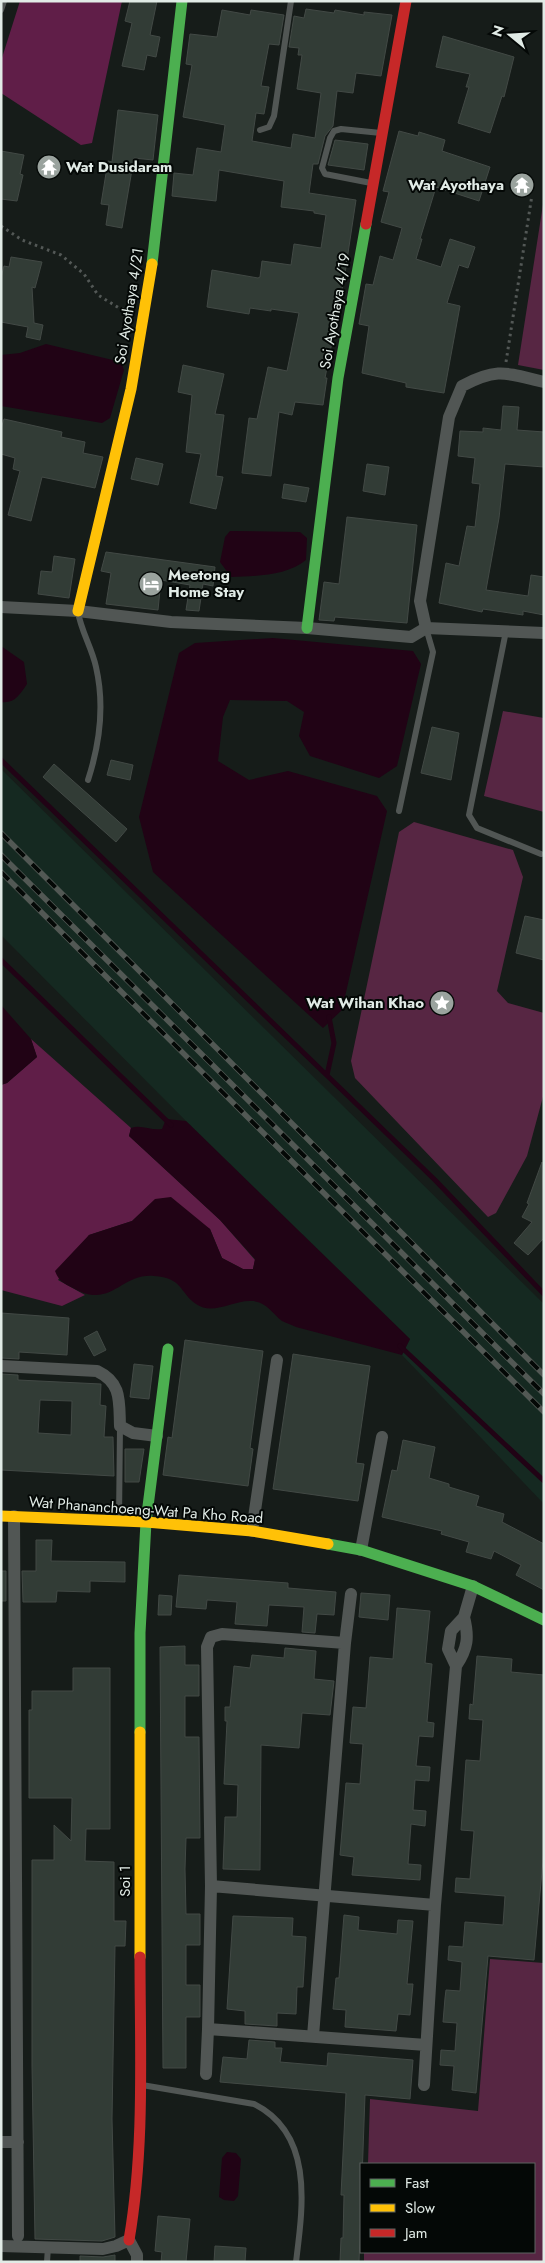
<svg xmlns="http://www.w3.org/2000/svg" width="545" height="2263" font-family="Jost,sans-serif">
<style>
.built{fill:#152921}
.green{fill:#572643}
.forest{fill:#601e48}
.water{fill:#210315}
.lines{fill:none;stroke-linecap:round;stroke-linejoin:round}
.stream{stroke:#210315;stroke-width:5}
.building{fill:#323c36;stroke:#424945;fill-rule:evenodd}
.path{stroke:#535856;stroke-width:3;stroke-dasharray:2.5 4;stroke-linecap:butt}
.lane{stroke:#515654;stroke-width:6}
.street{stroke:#515654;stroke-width:12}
.fast{stroke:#4caf50;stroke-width:11}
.slow{stroke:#ffc107;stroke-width:11}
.jam{stroke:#c62828;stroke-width:11}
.rail-casing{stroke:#525854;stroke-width:5.5}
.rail{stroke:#040806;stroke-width:4;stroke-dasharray:11;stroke-linecap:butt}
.labels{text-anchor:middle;stroke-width:4;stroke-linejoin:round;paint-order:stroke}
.poi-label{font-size:15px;font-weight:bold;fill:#e1ebe6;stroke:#040806;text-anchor:start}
.street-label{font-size:15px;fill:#e1ebe6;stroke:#040806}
</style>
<rect width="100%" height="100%" fill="#161c19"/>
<path class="built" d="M1,769L544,1304V1504L402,1355L410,1339L186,1121L1,935Z"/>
<path class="green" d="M544,198V370L518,365Z
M503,711L544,718V812L484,796Z
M414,822L513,850L523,877L497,991L508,1003L544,1013V1093L527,1156L496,1213L488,1217L355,1078L351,1061L399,832Z
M490,1959L544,1963V2262H364V2252H534V2164H368L370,2099L478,2111Z"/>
<path class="forest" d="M20,1H122L92,143L81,145L1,93V61Z
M31,1039L131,1128L129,1136L220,1220L255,1260L253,1269H243L222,1258L210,1229L156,1199L132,1221L89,1235L58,1280L85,1295L62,1306L1,1290V1085L7,1083L37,1057Z"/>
<path class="water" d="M46,344L121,362L124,370L110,418L102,423L1,406V355L20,353Z
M230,531L300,532L307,538L306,560C287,576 255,576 231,577L220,562L225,537Z
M273,638L413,651L421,664L397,766L379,778L310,756L299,736L304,712L287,701L230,700L223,717L218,761L249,780L288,771L377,796L387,811L342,1010L323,1028L153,872L139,817L179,653L195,643Z
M1,646L24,662L27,684C20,694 15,704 1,702Z
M1,1005L31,1039L37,1057L7,1083L1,1085Z
M166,1119L186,1121L410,1339L402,1355L296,1327C292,1325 286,1323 282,1321C272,1313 266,1301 251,1301C233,1300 213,1316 196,1304C179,1292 183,1278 154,1276C120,1273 112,1310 73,1288C63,1283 59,1281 55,1271L89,1235L132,1221L155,1199L171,1197L210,1229L222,1258L243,1269H253L255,1259L220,1220L129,1136L131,1128C141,1124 151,1131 162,1129Z
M227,2152L236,2153L241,2159L238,2196L234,2201L224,2200L219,2197L222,2158Z"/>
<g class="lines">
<path class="stream" d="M1,760L435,1180L544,1294
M1,960L171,1125
M327,1075L334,1043L329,1017
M400,1346L544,1481"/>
</g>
<path class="building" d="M130,1H157L150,35L160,37L156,57L147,55L144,70L122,66L132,23L125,21Z
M306,9L334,13L335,10L364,15V12L392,15L381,76L356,73L353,93L337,91L333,126L325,136L318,164H313L309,193L356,200L344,280L325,378H327L323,405L295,402L292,415L279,412L271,476L242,473L249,418L257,419L268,367L287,371L299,313L271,309V311L250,308L249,314L207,307L212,270L258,278L260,277L262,261L291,265L294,244L321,248L326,215L314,213V211L281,207L284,181L219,170L216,201L172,196L174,173L193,175L197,148L221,152L225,125L183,117L192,65L186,64L190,34L217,37L222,10L250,15L251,10L284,15L279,45L269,44L261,86L269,87L264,114L256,113L252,141L291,148L293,134L315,138L321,93L297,89L302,55H298L299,48L289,47L294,16L304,18Z
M443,36L514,57L504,97L502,96L490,133L458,123L469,87H466L470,74L436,67Z
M118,110L158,115L153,160L134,158L122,228L106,225L109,205L101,204L108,161L112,162Z
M399,131L418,136L419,132L445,140L442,151L490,167L479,201L436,187L420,239H422L416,259L441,267L450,239L475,247L468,268L459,265L447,303L460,306L444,393L406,387V383L362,373L369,326L359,324L366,284L373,285L380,256L393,260L402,228L381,222L389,192L383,191Z
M335,140L368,144L364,170L328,165Z
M1,151L24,155L20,174L23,175L17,201L1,199Z
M11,257L42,262L35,288L32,287L34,323L43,325L40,340L26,337L28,327L1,322V278L4,266L9,267Z
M183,365L224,374L215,414L224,415L216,476L223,477L216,509L190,503L201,454L186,452L192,395L178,392Z
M503,406L519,407L517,430L544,432V467L505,464L499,518L486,590L528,596L531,575L544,577V615L523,611V615L483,609L482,612L439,603L446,563L459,566L467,526L475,527L480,484L472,483L475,458L458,456L460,431L483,432V428L501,430Z
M4,419L62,432L61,437L85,442L83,453L103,457L95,488L42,477L31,521L8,515L20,471L13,469L15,458L1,454V429Z
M136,458L163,464L158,485L131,479Z
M367,464L389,467L385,495L363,491Z
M284,484L309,488L306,502L282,498Z
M347,517L417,525L407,623L335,617L334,621L319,620L324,582L339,584Z
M106,552L215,567L213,586L203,584L199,611L186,610L190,585L161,580L158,610L106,604L111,573L101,571Z
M54,556L75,559L69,598L38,594L41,571L52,572Z
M432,727L459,733L451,780L421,773Z
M111,760L133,765L130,780L107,775Z
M54,764L127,829L116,842L43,777Z
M525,916L544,920V960L516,953Z
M433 1003a10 10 0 1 1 20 0a10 10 0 1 1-20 0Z
M542,1162L544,1238L528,1255L514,1243L532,1222L522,1217L529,1204L527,1203Z
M1,1313L69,1318L67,1355L19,1352V1359L1,1358Z
M97,1331L106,1350L94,1356L84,1338Z
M185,1340L263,1351L250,1448L253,1449L248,1486L163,1475L168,1437L172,1438Z
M293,1354L370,1366L356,1463L364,1464L358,1501L273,1489Z
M134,1364L153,1366L149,1399L130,1397Z
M1,1374L18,1375V1380L101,1384L100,1405L106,1406L104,1437H113L114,1476L1,1470ZM40,1400L72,1401L71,1435L38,1433Z
M403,1440L435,1447L429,1478L449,1484V1487L479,1496L476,1506L504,1514L502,1522L544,1544V1590L516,1575L521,1565L494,1551L491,1559L466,1552L469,1542L441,1534L442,1531L382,1517L392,1470L397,1471Z
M125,1449H144L139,1482H125Z
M36,1540H52L51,1561L125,1562V1582L90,1581V1592L57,1591L56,1602H23L22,1571H36Z
M1,1571H6V1601H1Z
M179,1575L288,1583V1588L336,1592L334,1615L317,1614L315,1633L302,1632L304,1607L269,1605L267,1626L235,1624L237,1602L207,1600L206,1609L176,1607Z
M361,1593L390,1595L388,1620L359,1617Z
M159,1595L172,1596L171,1615H158Z
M397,1608L430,1611L425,1663L432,1664L427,1722L434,1723L433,1737L419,1736L416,1766L430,1767L429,1781L415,1780L413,1810L426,1811L425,1826L411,1824L408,1864L421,1865L420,1880L352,1875L354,1857L340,1855L346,1783L360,1784L363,1744L350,1743L353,1707L366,1708L370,1657L393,1659Z
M185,1646V1665H199V1696H185V1737H199L200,1838H186L185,1869L186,1914H200V1945H186V1985H200V2017H186V2068H163L160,1647Z
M285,1648L316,1651L314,1679L334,1681L330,1715L302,1713L299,1748L261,1745L260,1870L223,1869L225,1817H237L238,1785L224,1784L227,1721H225V1707H230L234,1666L250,1668L252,1655L284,1658Z
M477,1656L512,1659L511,1672L544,1675V1849L534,1960L488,1956L476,2093L452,2090L454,2066L440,2065L441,2050L455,2051L457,2023L443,2022L445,1998L446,1990L460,1991L462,1962L448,1960L449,1946L463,1947L465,1922L503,1925L505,1896L455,1892L456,1878L470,1879L474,1831L461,1830L466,1760L480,1761L483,1720L469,1719L470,1704L473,1705Z
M73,1668H110V1829H86L85,1861L114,1862V1921H126L125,1946H115L112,2119L115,2237L102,2241L35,2239L32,2066V1860H54V1825L71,1841L72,1798H29V1710H32V1691H73Z
M344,1915L359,1917L358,1930L397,1934L398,1920L413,1921L407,1984H413L410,2015L398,2014L396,2031L345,2027L346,2010L333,2009L336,1978H339Z
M233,1916L293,1918L292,1936L306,1937L303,1987H297L296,2014L277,2013V2026L245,2024V2011L227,2009Z
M249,2040L275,2042V2048H282L280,2062L327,2066L328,2053L413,2060L410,2099L365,2095L359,2262H340L341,2238H343L344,2195H341L346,2093L220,2082L223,2057L247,2059Z
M158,2216L190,2219L186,2262H161L162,2252L155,2251Z
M215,2246L246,2248L245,2262H214Z
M115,2255V2262H80V2256L103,2257Z"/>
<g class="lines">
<path class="path" d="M1,226L22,240L61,255L84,274L98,295L119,308L129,310
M506,362L532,195"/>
<path class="lane" d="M1,10L4,1
M260,130L269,127L274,116L291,1
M371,183L325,174L322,168L330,138L334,131L341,129L381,133
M78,612C81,631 92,648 96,667C105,706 100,743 88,780
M506,631L469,815L477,828L541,854
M399,811L433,652L426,628
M119,1520L120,1426
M142,2085L254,2104C314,2134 303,2206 296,2262
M47,2262L48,2247"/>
<path class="street" d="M1,607L78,611L171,622L307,628L411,637L426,628L544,633
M426,628L420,601L449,417L462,386C498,367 506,373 544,382
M1,1366L97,1371C122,1383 119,1401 120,1426L133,1433L157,1436
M14,1516L18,2236
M252,1531L277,1360
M361,1550L382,1437
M345,1643L222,1634L211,1637L207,1647L211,1886L208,2029L426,2045
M456,1666L448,1649L451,1631L464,1617L473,1586
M211,1886L435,1905
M313,2036L345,1643L351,1594
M206,2074L208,2029
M424,2085L435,1905L456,1666C468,1648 469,1637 464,1617
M1,2142H18
M1,2246L103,2249L116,2246L129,2240L137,2255V2262"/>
<path class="fast" d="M152,264L182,1
M307,628L338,378L366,224
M328,1544L361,1550L473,1586L544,1620
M140,1732V1633L146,1522L168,1349"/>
<path class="slow" d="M78,611L131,389L152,264
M1,1516L146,1522L252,1531L328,1544
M140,1732V1957"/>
<path class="jam" d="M366,224L406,1
M129,2240C145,2147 140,2051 140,1957"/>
<defs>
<path id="rail" d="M1,833L544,1375
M1,855L544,1394
M1,872L544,1412"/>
</defs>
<use href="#rail" class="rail-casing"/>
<use href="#rail" class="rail"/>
</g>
<defs>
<symbol id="temple-disc" viewBox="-11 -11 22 22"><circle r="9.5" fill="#9aa39e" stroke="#040806"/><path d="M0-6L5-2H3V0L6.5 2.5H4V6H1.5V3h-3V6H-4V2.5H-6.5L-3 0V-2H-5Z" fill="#fff"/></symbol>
<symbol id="hotel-disc" viewBox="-11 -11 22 22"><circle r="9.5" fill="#9aa39e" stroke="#040806"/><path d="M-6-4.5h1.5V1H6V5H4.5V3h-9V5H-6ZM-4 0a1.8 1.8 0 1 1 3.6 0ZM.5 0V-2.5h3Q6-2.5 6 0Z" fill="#fff"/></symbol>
<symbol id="sight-disc" viewBox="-11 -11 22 22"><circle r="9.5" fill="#9aa39e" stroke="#040806"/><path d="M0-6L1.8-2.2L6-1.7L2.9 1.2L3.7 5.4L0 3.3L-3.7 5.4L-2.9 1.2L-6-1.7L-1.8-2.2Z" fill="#fff"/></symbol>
</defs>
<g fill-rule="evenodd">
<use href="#temple-disc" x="35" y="153" width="28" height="28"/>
<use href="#temple-disc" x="508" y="171" width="28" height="28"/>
<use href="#hotel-disc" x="137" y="570" width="28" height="28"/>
<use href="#sight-disc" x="428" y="989" width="28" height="28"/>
</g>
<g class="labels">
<g class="poi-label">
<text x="66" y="172">Wat Dusidaram</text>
<text x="504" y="190" text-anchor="end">Wat Ayothaya</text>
<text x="168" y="580">Meetong<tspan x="168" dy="17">Home Stay</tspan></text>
<text x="424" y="1008" text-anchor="end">Wat Wihan Khao</text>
</g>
<g class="street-label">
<text transform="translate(129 306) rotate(-81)" y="5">Soi Ayothaya 4/21</text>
<text transform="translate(335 311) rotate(-80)" y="5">Soi Ayothaya 4/19</text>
<text transform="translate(146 1510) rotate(4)" y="5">Wat Phananchoeng-Wat Pa Kho Road</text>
<text transform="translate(125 1881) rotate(-90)" y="5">Soi 1</text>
</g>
</g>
<rect width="545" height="2263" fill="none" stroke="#e1ebe6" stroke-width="5"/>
<rect x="360" y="2163" width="175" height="90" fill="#040806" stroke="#5c6360"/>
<rect x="370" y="2179" width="25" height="8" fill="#4caf50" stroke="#5c6360"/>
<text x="405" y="2188" font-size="15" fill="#e1ebe6">Fast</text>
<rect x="370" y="2204" width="25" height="8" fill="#ffc107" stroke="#5c6360"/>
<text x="405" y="2213" font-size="15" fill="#e1ebe6">Slow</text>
<rect x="370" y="2229" width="25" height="8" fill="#c62828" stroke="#5c6360"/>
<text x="405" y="2238" font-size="15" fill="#e1ebe6">Jam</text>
<g transform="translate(510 35) rotate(288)" stroke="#040806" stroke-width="4" paint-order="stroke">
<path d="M0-4L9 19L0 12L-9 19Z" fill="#e1ebe6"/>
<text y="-8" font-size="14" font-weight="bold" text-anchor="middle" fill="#e1ebe6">N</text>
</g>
</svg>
